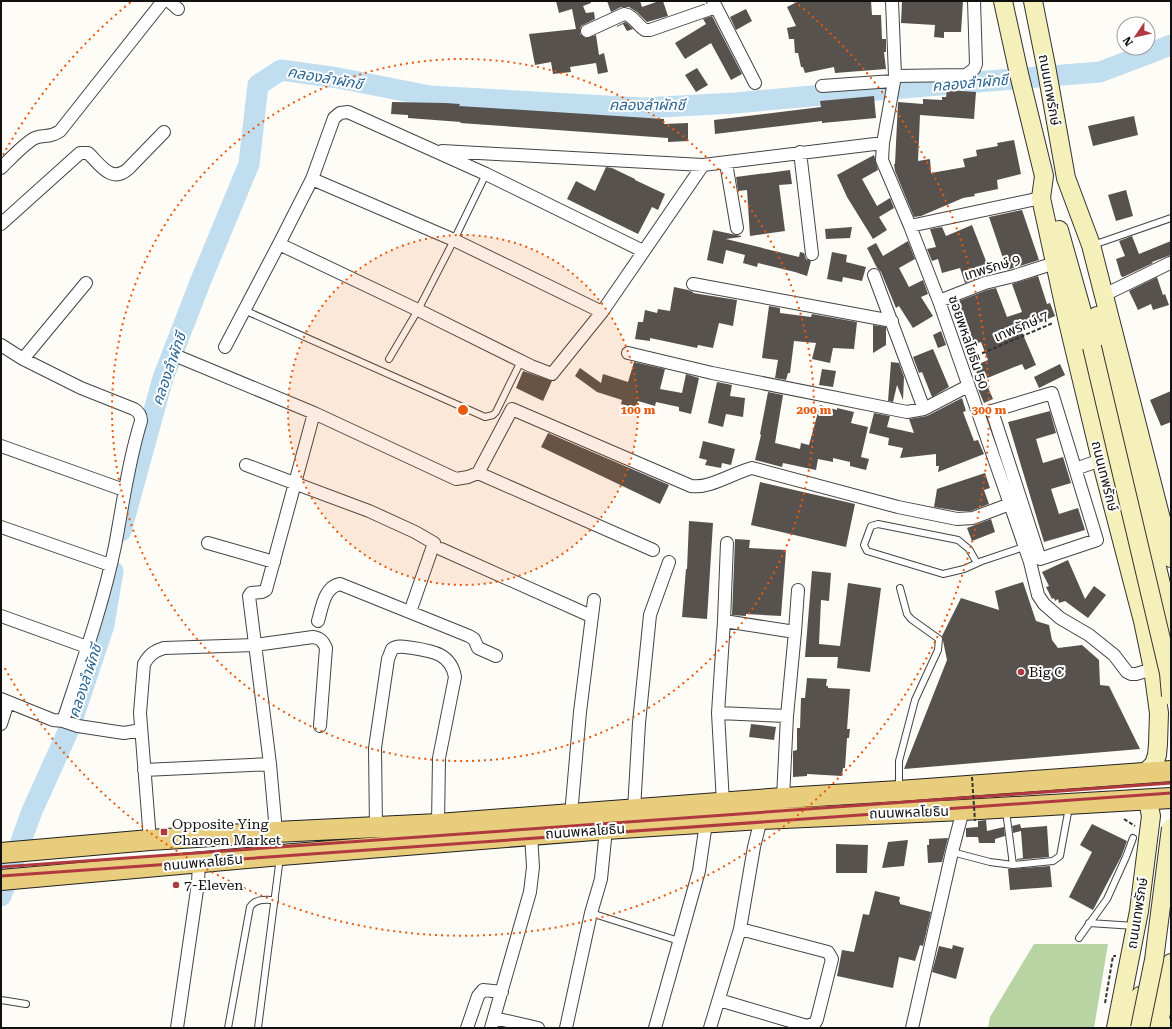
<svg xmlns="http://www.w3.org/2000/svg" width="1172" height="1029" font-family="'Roboto Serif','Noto Sans Thai',serif">
<style>
.forest{fill:#b9d4a3}
.lines{fill:none;stroke-linecap:round;stroke-linejoin:round}
.river{stroke:#c0deef;stroke-width:21}
.building{fill:#58524e}
.service-casing{stroke:#444;stroke-width:8}
.minor-casing{stroke:#444;stroke-width:14}
.secondary-casing{stroke:#333;stroke-width:20}
.primary-casing{stroke:#222;stroke-width:22}
.path{stroke:#333;stroke-width:2;stroke-dasharray:4 2;stroke-linecap:butt}
.service{stroke:#fff;stroke-width:6}
.minor{stroke:#fff;stroke-width:12}
.secondary{stroke:#f5efb9;stroke-width:18}
.primary{stroke:#e8cd7c;stroke-width:20}
.rail{stroke:#b0393f;stroke-width:3}
.secondary-bridge-casing{stroke:#333;stroke-width:20;stroke-linecap:butt}
.path-bridge{stroke:#333;stroke-width:2;stroke-dasharray:4 2;stroke-linecap:butt}
.secondary-bridge{stroke:#f5efb9;stroke-width:18}
.ring{fill:none;stroke:#e8590c;stroke-width:2;stroke-dasharray:2 4}
.poi-dot{fill:#b0393f;stroke:#fff;stroke-width:1.5}
.labels{text-anchor:middle;stroke-width:4;stroke-linejoin:round;paint-order:stroke}
.street-label{font-size:14px;fill:#111;stroke:#fff}
.poi-label{font-size:14px;fill:#111;stroke:#fff;text-anchor:start}
.water-label{font-size:15px;font-style:italic;fill:#286594;stroke:#fff}
.centre{fill:#e8590c;stroke:#fff;stroke-width:2}
.ring-label{font-size:12px;text-anchor:middle;font-weight:bold;fill:#e8590c;stroke:#fff;stroke-width:4;stroke-linejoin:round;paint-order:stroke}
</style>
<rect width="100%" height="100%" fill="#fefcf6"/>
<path class="forest" d="M1034,944H1108L1094,1028H988L990,1017Z"/>
<g class="lines">
<path class="river" d="M121,531L163,378L201,280L249,164L258,85L281,70L338,78L430,96L642,108L735,103L878,90L1100,72L1171,45
M1,896L32,811L70,727L104,625L113,571"/>
</g>
<path class="building" d="M556,1H590L591,3L583,6L586,13L594,12L595,19L581,26L580,30V34L586,38L596,35L599,55L604,53L608,72L598,74L596,63L570,67L571,72L553,74L551,62L535,65L529,34L576,29L572,9L559,13Z
M607,1H640L642,7L659,1H663L668,16L647,22L637,12L629,7H621L611,12Z
M799,1H871L872,15H881L882,39H886V52H884L886,69L835,73L834,67L805,73L803,67H801L798,53H795L794,39H789L787,28L796,26L787,7Z
M902,1H963L961,32H944V38L934,37L935,25L901,23Z
M746,9L752,21L736,30L730,17Z
M712,16L742,74L731,80L711,43L685,59L675,43L706,24L703,19Z
M625,22L628,24L633,29L627,31L623,24L617,27V26Z
M697,68L708,85L696,92L685,75Z
M947,90L976,92L974,119L920,115L918,161L930,159L931,173L965,167L963,159L977,156L976,150L998,146L997,143L1014,140L1021,174L997,180L998,189L974,194L975,196L963,198L921,216L914,217L895,171L894,164H895L898,102L923,104V99L942,100V97H946Z
M874,96L876,118L822,123V121L715,134L714,120L821,107L820,101Z
M392,102L445,103L460,104L459,106L664,119V124L688,123V141L668,142V138L460,123L461,122L408,118V115L391,114Z
M1134,116L1138,135L1093,146L1088,126Z
M874,155L878,170L862,179L877,206L890,198L894,208L879,217L887,230L873,239L847,197L837,175Z
M606,167L612,168L635,179V180L665,194L658,210L652,207L638,234L567,199L576,181L595,191Z
M790,170L792,184L779,185L785,231L750,236L747,190L738,191L736,177Z
M1126,190L1133,216L1116,221L1108,195Z
M1022,210L1039,260L1007,270L989,217Z
M972,225L991,274L965,283L960,268L942,273L938,259L932,261L927,249L936,247L930,229L942,227L946,236Z
M852,227L850,238L826,239L825,229Z
M713,230L741,236V237L726,239L799,257L800,252L804,253L806,259L811,261L807,276L795,272L758,263L757,267L743,263L745,255L726,250L723,264L707,260Z
M1132,236L1139,254L1171,241V255L1152,262L1153,263L1123,277L1121,276L1116,259L1125,256L1119,241Z
M908,241L915,259L899,268L909,287L923,280L928,294L921,297L933,316L913,328L899,306L896,308L881,272L877,268L867,248L876,243L883,256Z
M832,252L847,255L846,262L866,267L862,281L843,277L842,282L827,279Z
M1038,276L1047,304L1050,303L1055,316L1036,324V326L1022,332L1036,365L1025,370L1022,364L980,381L974,366L988,360L981,342L968,347L951,304L987,290L996,288L1007,317L1022,312L1012,284Z
M1157,277L1163,295L1165,294L1169,305L1153,310L1151,304L1138,310L1129,291Z
M674,287L688,290L693,292V293L737,300L733,326L719,323L713,348L698,345L697,348L650,338V341L635,339L638,322H643L645,310L657,313L658,309L670,311Z
M769,306L780,308V313L811,317L812,314L857,322L854,349L833,348L830,363L812,359L816,343L794,341L790,373H788L786,380L775,378L778,360L762,358Z
M873,325L886,327V345L873,353Z
M941,331L946,345L938,348L933,335Z
M933,349L949,387L932,397L922,372L919,373L913,357Z
M634,362L665,369L660,389L682,393L686,374L699,378L691,414L679,411V407L656,402L655,406L638,401L635,408L621,404L622,400L597,392L575,376L580,368L601,383L603,374L628,382Z
M891,362L899,363L904,377L903,400L897,385L893,402L888,401Z
M1060,364L1065,375L1039,388L1034,377Z
M822,369L836,371L833,387L819,385Z
M523,371L552,381L543,401L516,388Z
M717,382L732,385L730,396L745,398L743,417L726,414L723,427L708,423Z
M987,385L993,399L984,403L978,389Z
M1171,391V422L1161,426L1150,400Z
M768,392L783,395L775,443L800,449L801,443L809,445L820,405L837,410V408L854,412L851,423L868,427L861,457L869,459L866,470L850,466V462L833,458V462L818,459L816,470L783,463L782,467L755,460L761,435L760,434Z
M962,398L966,411L963,412L974,441L978,440L984,454L938,472L939,466H936V454L900,458L903,448L888,445L889,438L869,433L874,413L890,416L887,427L914,433L909,419L927,416Z
M1050,411L1056,433L1036,439L1043,463L1063,457L1071,483L1051,489L1059,514L1078,508L1085,530L1044,542L1008,422Z
M548,433L669,485L660,504L541,447Z
M703,441L735,449L731,465L722,463L721,468L705,465L707,460L699,458Z
M985,473L990,488L984,490L989,504L971,511H958L934,507L937,489Z
M760,482L855,504L846,547L751,525Z
M991,519L995,532L972,541L967,528Z
M689,521L713,523L707,619L682,617L686,569H687Z
M735,539L750,540L749,548L786,550L781,616L746,614V616L732,615Z
M1068,560L1085,599L1094,586L1106,595L1088,618L1065,601L1059,603L1058,599L1055,601L1054,598L1052,599L1046,587L1049,586L1042,572Z
M812,571L831,573L829,601L821,600L819,644L840,646L848,583L881,588L870,672L837,668L838,657H805Z
M1023,582L1036,621L1049,625L1052,640L1058,648L1082,645L1099,660L1100,685L1109,686L1140,749L904,769L947,660L942,636L961,598L999,610L995,591Z
M807,678L827,679L826,686H828V688L850,689L847,729H850L849,738H847L845,768H843L842,776L807,774V776L793,777V751L797,750V728H800L801,698H805Z
M751,724L776,727L774,740L749,737Z
M986,820L987,831L1004,827L1005,836L995,839V843H979L978,837H966V828L978,827V821Z
M1020,824L1021,828L1047,826L1049,857L1017,860V859L1023,858L1021,831L1013,833L1012,826Z
M1092,824L1127,841L1121,857L1093,910L1069,897L1092,852L1080,845Z
M948,838L942,862L928,863L927,845H929V839Z
M908,840L904,866L882,868L888,842Z
M836,844L868,845L867,873H836Z
M1050,866L1052,887L1010,890L1008,869Z
M875,891L900,897L899,902H900V904L931,912L923,946L920,945L915,961L899,957L893,988L837,976L842,950L854,952L863,914L869,915Z
M953,945L964,948L956,979L932,972L939,946L952,949Z"/>
<g class="lines">
<defs>
<path id="service" d="M1093,245L1171,218
M244,310L485,417L493,415L496,412L521,361
M389,359L418,310L454,240L486,174
M977,563L969,549L958,540L878,524L871,526L864,545L867,551L943,574L964,569L982,561L1024,547
M899,788V761L915,700L938,650L939,639L911,619L907,614L900,588
M1006,811L1013,865
M952,852L990,862L1013,865L1053,861L1060,856L1069,807
M591,913L679,941
M1089,923L1135,926
M1079,938L1107,899L1126,857L1133,838
M1,1000L26,1004
M228,1028L250,907C256,898 265,900 275,900
M258,1028L280,857"/>
<path id="minor" d="M169,1L178,9
M713,1L755,83
M892,1L895,76L883,143L882,160L910,226L939,301L1010,504L1030,562L1038,595L1044,604L1060,618L1089,635L1114,655L1127,672L1131,674H1136L1153,669
M587,31L624,14C633,15 637,25 645,30H650L716,7
M895,76L966,75L974,69L976,64L974,1
M822,86L893,81
M442,151L703,165L883,143
M800,152L812,254
M726,163L737,228
M1,168C9,160 26,142 35,138C45,134 48,139 60,131L163,1
M312,179L454,240L602,312
M1,224L80,153H88C100,164 111,184 128,169L164,132
M910,226L1041,198
M279,244L418,310L531,366L552,374L602,312L703,165
M874,275L924,409
M693,284L892,321
M1104,295L1170,263
M939,301L985,283L1014,276L1055,263
M1,345L23,359L81,388L134,409C139,412 141,415 141,421C128,463 123,504 115,546C103,605 82,663 63,721
M225,347L279,244L312,179L334,118L340,113L348,112L486,174L643,251
M628,353L712,373L907,412L924,409L968,386
M179,357L314,413L456,479L468,477L478,473L512,409L691,486C709,489 733,473 752,468L898,507L957,519L973,518L1010,504
M23,359L86,283
M1052,393L1097,540L1040,559L992,411Z
M1,446L124,490
M246,465L369,511L415,532L434,543L410,612
M1075,469L1101,460
M478,473L653,550
M1,527L110,565
M208,543L274,562
M441,549L591,616
M1,616L87,647
M318,621C322,608 324,587 340,584L469,636L474,639L478,648L496,656
M724,621L795,632
M1,699L53,720L63,721L78,726L124,733L141,730
M718,713L787,716
M1,724L8,702
M144,770L270,764
M783,798L787,716L795,632L798,590
M723,803L718,713L724,621L727,543
M634,810L639,723L650,615L669,562
M571,815L580,712L594,600
M376,827L375,748L388,659L392,649C398,645 405,647 413,648C433,651 451,654 455,677L439,758L438,824
M276,832L270,764L249,596L251,593L262,592L266,590L314,413
M150,840L140,713L144,664C149,655 154,651 164,648L255,645L313,637C320,638 323,641 326,648L320,726
M719,1000L807,1026L815,1023L817,1019L832,959L828,952L824,951L740,929
M494,1018L538,1028
M177,1028L198,883L199,862
M467,1028L478,996L483,990L502,992
M491,1028L530,892L533,867L531,834
M566,1028L591,913L601,879L606,829
M655,1028L699,871L706,823
M710,1028L740,929L754,847L761,819
M912,1028L952,852L963,810"/>
<path id="secondary" d="M1003,1L1019,74L1044,176L1041,198L1067,318L1101,460L1143,621L1153,669L1159,713L1158,744L1157,755L1154,764L1145,773
M1033,1L1046,66L1066,178L1091,245L1171,558
M1059,230L1092,347
M1097,316L1171,626
M1116,1028L1139,911L1151,816L1149,806L1145,799
M1130,1028L1140,996
M1158,1028L1171,963
M1171,1028V1027"/>
<path id="primary" d="M1,853L150,840L276,832L438,824L783,798L899,791L1171,771
M1,880L281,855L606,829L761,819L963,810L1171,798"/>
</defs>
<use href="#service" class="service-casing"/>
<use href="#minor" class="minor-casing"/>
<use href="#secondary" class="secondary-casing"/>
<use href="#primary" class="primary-casing"/>
<path class="path" d="M971,358L1053,323
M1124,819L1135,826
M1105,1003L1113,956H1116"/>
<use href="#service" class="service"/>
<use href="#minor" class="minor"/>
<use href="#secondary" class="secondary"/>
<use href="#primary" class="primary"/>
<path class="rail" d="M1,867L1171,783
M1,876L1171,793"/>
<defs>
<path id="secondary-bridge" d="M1092,347L1169,673L1171,696
M1140,1028L1154,960L1171,828"/>
</defs>
<use href="#secondary-bridge" class="secondary-bridge-casing"/>
<path class="path-bridge" d="M972,777L975,821"/>
<use href="#secondary-bridge" class="secondary-bridge"/>
</g>
<circle cx="463" cy="410" r="175" fill="#e8590c" fill-opacity=".12"/>
<g class="ring">
<circle cx="463" cy="410" r="175"/>
<circle cx="463" cy="410" r="351"/>
<path d="M3 155A526 526 0 0 1 132 1M794 1A526 526 0 1 1 3 665"/>
</g>
<g class="poi-dot">
<circle cx="1021" cy="672" r="4"/>
<rect x="160" y="828" width="8" height="8" rx="2"/>
<circle cx="176" cy="885" r="4"/>
</g>
<g class="labels">
<g class="street-label">
<text transform="translate(1050 90) rotate(80)" y="5">ถนนเทพรักษ์</text>
<text transform="translate(992 267) rotate(-17)" y="5">เทพรักษ์ 9</text>
<text transform="translate(1021 326) rotate(-23)" y="5">เทพรักษ์ 7</text>
<text transform="translate(969 342) rotate(71)" y="5">ซอยพหลโยธิน 50</text>
<text transform="translate(1105 476) rotate(76)" y="5">ถนนเทพรักษ์</text>
<text transform="translate(909 812) rotate(-2)" y="5">ถนนพหลโยธิน</text>
<text transform="translate(585 831) rotate(-4)" y="5">ถนนพหลโยธิน</text>
<text transform="translate(203 862) rotate(-5)" y="5">ถนนพหลโยธิน</text>
<text transform="translate(1137 913) rotate(-81)" y="5">ถนนเทพรักษ์</text>
</g>
<g class="poi-label">
<text x="1029" y="677">Big C</text>
<text x="172" y="829">Opposite Ying<tspan x="172" dy="16">Charoen Market</tspan></text>
<text x="184" y="890">7-Eleven</text>
</g>
<g class="water-label">
<text transform="translate(325 78) rotate(10)" y="5">คลองลำผักชี</text>
<text transform="translate(970 83) rotate(-5)" y="5">คลองลำผักชี</text>
<text x="647" y="110">คลองลำผักชี</text>
<text transform="translate(169 369) rotate(-71)" y="5">คลองลำผักชี</text>
<text transform="translate(85 681) rotate(-72)" y="5">คลองลำผักชี</text>
</g>
</g>
<circle cx="463" cy="410" r="6" class="centre"/>
<g class="ring-label">
<text x="638" y="414">100 m</text>
<text x="814" y="414">200 m</text>
<text x="989" y="414">300 m</text>
</g>
<rect width="1172" height="1029" fill="none" stroke="#111111" stroke-width="4"/>
<g transform="translate(1136 36) rotate(236)"><circle r="19" fill="#ffffff" stroke="#a0a0a0"/>
<path d="M0-3L7 15L0 10L-7 15Z" fill="#b0393f"/>
<text y="-6" font-size="11" font-weight="bold" text-anchor="middle" fill="#111111">N</text>
</g>
</svg>
